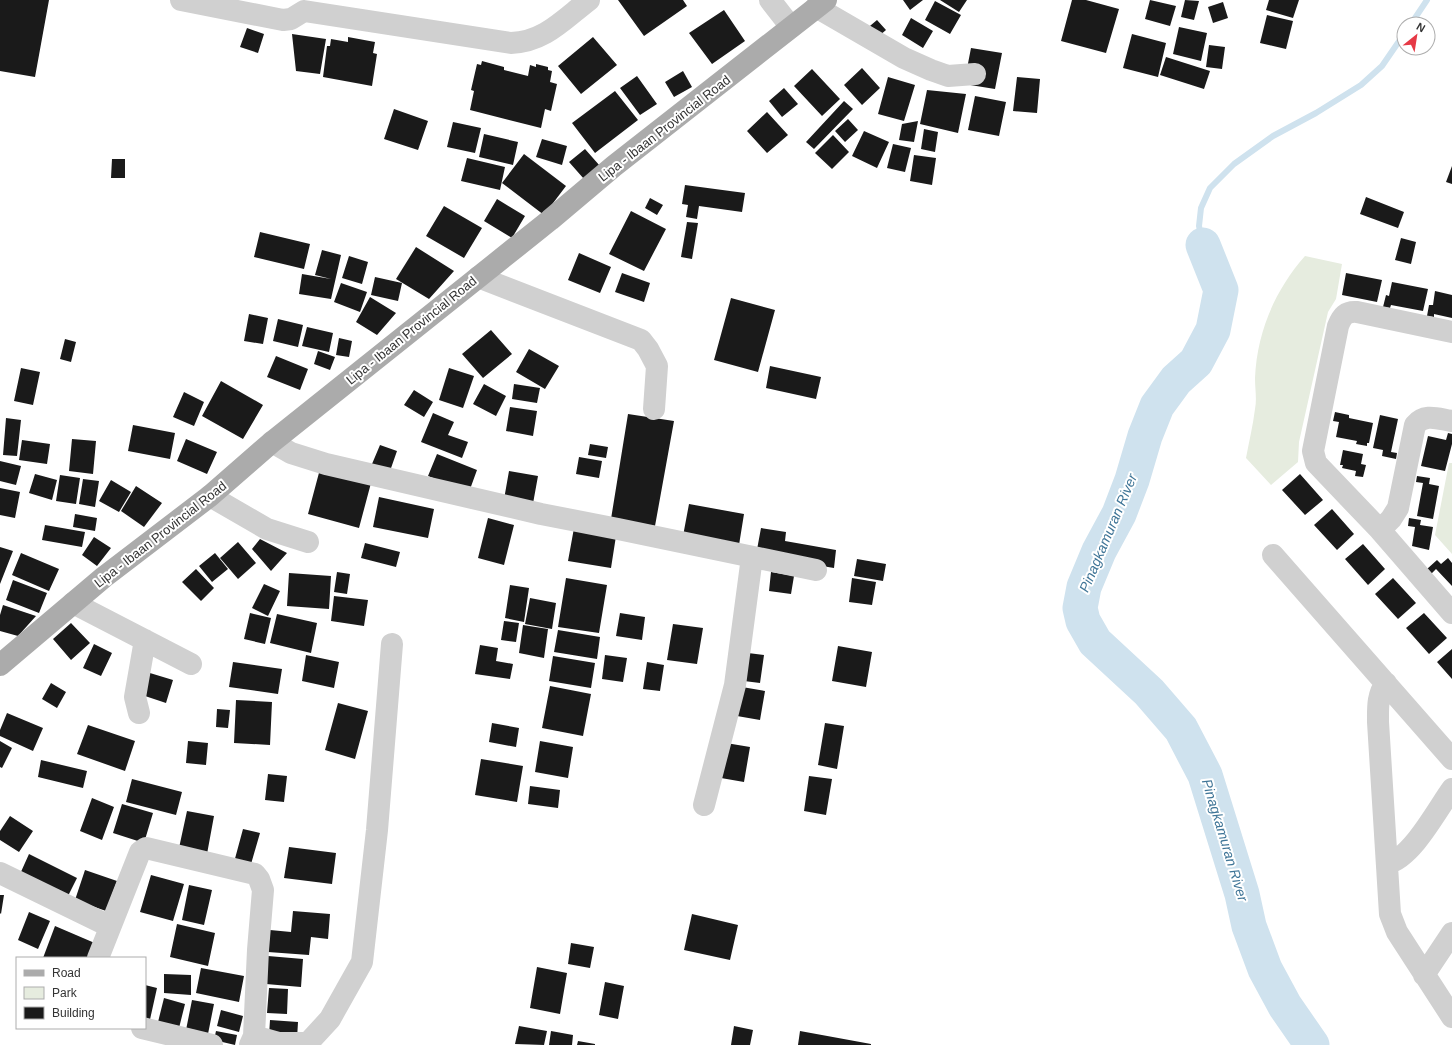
<svg xmlns="http://www.w3.org/2000/svg" width="1452" height="1045" font-family="Arial,sans-serif">
<style>
.green{fill:#e6ecdf}
.lines{fill:none;stroke-linecap:round;stroke-linejoin:round}
.stream{stroke:#cfe2ee;stroke-width:6}
.river{stroke:#cfe2ee;stroke-width:35}
.building{fill:#1a1a1a}
.minor{stroke:#d0d0d0;stroke-width:22}
.major{stroke:#ababab;stroke-width:22}
.labels{text-anchor:middle;stroke-width:4;stroke-linejoin:round;paint-order:stroke}
.street-label{font-size:13px;fill:#333;stroke:#fff}
.water-label{font-size:14px;font-style:italic;fill:#3f7597;stroke:#fff}
</style>
<rect width="100%" height="100%" fill="#fff"/>
<path class="green" d="M1305,256L1342,264L1336,299L1328,312L1299,442L1298,462L1271,485L1246,458C1249,442 1253,425 1255,409C1257,399 1255,389 1255,378C1257,332 1275,290 1305,256Z
M1449,463H1452V554L1435,535Z"/>
<g class="lines">
<path class="stream" d="M1411,24L1427,0
M1203,245L1199,226L1201,208L1210,188L1234,164L1273,136L1316,113L1361,85L1382,66L1404,34"/>
<path class="river" d="M1203,245L1221,290L1213,330L1196,362L1176,380L1157,406L1145,436L1132,480L1119,514L1099,551L1084,587L1080,608L1083,621L1095,642L1149,692L1181,729L1205,775L1242,894L1249,926L1265,969L1285,1006L1312,1045"/>
</g>
<path class="building" d="M0,0H49L35,77L0,71Z
M618,0H683L687,6L644,36Z
M903,0H923L910,10Z
M940,0H967L959,12Z
M1072,0H1086L1119,9L1106,53L1061,41Z
M1150,0L1176,6L1170,26L1145,19Z
M1185,0L1199,1L1194,20L1181,17Z
M1269,0H1299L1293,18L1266,10Z
M935,1L961,15L950,34L925,20Z
M1223,2L1228,18L1213,23L1208,7Z
M724,10L745,41L712,64L689,33Z
M1267,15L1293,21L1286,49L1260,43Z
M911,18L933,31L923,48L902,35Z
M877,20L886,30L873,41L864,31Z
M1179,27L1207,33L1201,61L1173,54Z
M247,28L264,34L258,53L240,47Z
M292,34L326,39L320,74L296,71Z
M1132,34L1166,43L1158,77L1123,68Z
M348,37L375,42L373,53L377,54L372,86L323,77L327,46H330L331,39L348,42Z
M593,37L617,65L581,94L558,66Z
M1209,45L1225,47L1222,69L1206,67Z
M971,48L1002,53L995,89L964,84Z
M1166,57L1210,71L1204,89L1160,75Z
M482,61L504,67V70L528,76L530,65L536,67V64L548,67V70L552,71L550,82L557,84L551,111L545,109L541,128L470,110L474,91L471,90L477,64L481,65Z
M862,68L880,88L862,105L844,85Z
M812,69L840,99L822,116L794,86Z
M683,71L692,87L674,97L665,82Z
M637,76L657,104L640,115L620,88Z
M888,77L915,85L904,121L878,114Z
M1017,77L1040,79L1037,113L1013,111Z
M784,88L798,104L782,117L769,101Z
M927,90L966,94L958,133L920,124Z
M615,91L638,120L595,153L572,123Z
M975,96L1006,102L999,136L968,130Z
M844,101L853,109L814,149L806,142Z
M394,109L428,121L418,150L384,139Z
M767,112L788,135L767,153L747,131Z
M848,119L858,130L845,142L835,131Z
M918,121L914,142L899,140L902,124Z
M453,122L481,128L475,153L447,147Z
M924,129L938,132L935,152L921,149Z
M864,131L889,142L877,168L852,156Z
M484,134L518,142L513,165L479,157Z
M833,135L849,152L832,169L815,153Z
M542,139L567,146L562,165L536,157Z
M893,144L911,148L905,172L887,168Z
M585,149L600,166L584,179L569,162Z
M524,154L566,186L544,215L502,183Z
M914,155L936,158L932,185L910,181Z
M467,158L505,167L500,190L461,181Z
M112,159H125V178H111Z
M1452,166V184L1446,182Z
M685,185L745,193L742,212L699,206L697,219L686,217L688,205L682,204Z
M1366,197L1404,212L1398,228L1360,214Z
M650,198L663,205L657,215L645,208Z
M497,199L525,216L512,238L484,221Z
M444,206L482,228L464,258L426,236Z
M631,211L666,229L644,271L609,254Z
M687,222L698,223L692,259L681,257Z
M260,232L310,244L304,269L254,257Z
M1401,238L1416,242L1411,264L1395,260Z
M416,247L454,271L429,299L396,279Z
M322,250L341,255L331,299L299,294L302,274L331,279L315,275Z
M579,253L611,267L600,293L568,280Z
M349,256L368,262L362,284L342,278Z
M622,273L650,283L644,302L615,292Z
M1346,273L1382,280L1377,302L1342,295Z
M375,277L402,283L398,301L371,295Z
M1392,282L1428,289L1423,311L1391,305L1390,308L1383,307L1386,295L1389,296Z
M341,283L367,292L360,312L334,302Z
M1435,291L1452,295V318L1434,314V317L1427,316L1429,305H1433Z
M370,297L396,313L377,335L356,322Z
M731,298L775,310L758,372L714,360Z
M249,314L268,318L263,344L244,341Z
M278,319L303,325L298,347L273,341Z
M307,327L333,333L329,352L302,346Z
M491,330L512,354L483,378L462,354Z
M339,338L352,341L349,357L336,355Z
M65,339L76,342L71,362L60,359Z
M529,349L559,366L545,389L516,372Z
M318,351L335,357L330,370L314,364Z
M276,356L308,369L300,390L267,377Z
M770,366L821,377L816,399L766,388Z
M21,368L40,372L33,405L14,401Z
M449,368L474,376L463,408L439,400Z
M221,381L263,405L243,439L202,416Z
M484,384L506,396L496,416L473,404Z
M514,384L540,388L537,403L512,399Z
M414,390L433,402L424,417L404,405Z
M184,392L204,402L194,426L173,417Z
M510,407L537,411L533,436L506,431Z
M1335,412L1349,415V418L1373,423L1369,443H1367V446L1356,444L1357,441L1336,437L1339,422L1333,421Z
M433,413L454,422L448,435L468,442L462,458L421,442Z
M628,414L674,421L655,526L611,519Z
M1380,415L1398,419L1391,452L1397,453L1396,459L1382,456L1383,450L1373,448Z
M6,418L21,420L17,456L3,455Z
M133,425L175,433L170,459L128,451Z
M1448,433L1452,434V444L1445,471L1421,466L1428,436L1446,440Z
M72,439L96,441L93,474L69,471Z
M186,439L217,452L207,474L177,461Z
M22,440L50,444L47,464L19,460Z
M590,444L608,447L606,458L588,455Z
M380,445L397,451L390,471L372,464Z
M1343,450L1363,454L1361,464L1366,465L1363,477L1355,476L1356,471L1342,468L1343,465H1340Z
M437,454L477,470L469,492L428,476Z
M579,457L602,461L599,478L576,474Z
M0,461L21,466L16,485L0,481Z
M320,469L371,483L359,528L308,514Z
M509,471L538,476L532,509L503,505Z
M35,474L57,480L52,500L29,493Z
M1300,474L1323,500L1305,515L1282,490Z
M60,475L80,478L76,504L56,501Z
M1417,476L1430,478L1429,484L1439,486L1433,519L1417,516L1423,483L1416,482Z
M83,479L99,481L95,507L79,504Z
M111,480L131,492L119,512L99,501Z
M136,486L162,503L144,527L121,511Z
M0,488L20,492L15,518L0,515Z
M379,497L434,509L428,538L373,527Z
M689,504L744,514L739,545L683,536Z
M1332,509L1354,534L1337,550L1314,525Z
M75,514L97,518L95,531L73,527Z
M488,518L514,525L504,565L478,558Z
M1409,518L1421,520L1420,525L1433,527L1429,550L1412,546L1415,527L1408,526Z
M45,525L85,532L82,547L42,540Z
M574,528L616,536L611,568L568,561Z
M761,528L786,532L785,541L836,550L834,568L756,555Z
M94,537L111,548L97,566L82,555Z
M260,539L287,553L271,571L252,549Z
M238,542L256,563L238,579L220,558Z
M365,543L400,552L396,567L361,558Z
M1363,544L1385,569L1368,585L1345,559Z
M0,547L13,551L0,584Z
M21,553L59,569L49,591L12,575Z
M215,553L228,569L212,582L199,566Z
M1448,558L1452,563V586L1436,569L1431,574L1427,569L1437,560L1441,564Z
M857,559L886,564L883,581L854,576Z
M196,569L214,588L201,601L182,582Z
M337,572L350,574L347,594L334,592Z
M771,572L794,576L791,594L769,591Z
M289,573L331,576L329,609L287,606Z
M566,578L607,585L599,633L558,627Z
M852,578L876,582L872,605L849,602Z
M1393,578L1416,603L1398,619L1375,594Z
M13,580L47,593L39,613L6,600Z
M264,584L280,591L268,616L252,608Z
M510,585L529,588L524,622L505,618Z
M334,596L368,600L364,626L331,621Z
M530,598L556,603L552,629L525,624Z
M3,605L36,616L18,636L0,631V615Z
M250,613L271,618L265,644L244,639Z
M620,613L645,617L642,640L616,636Z
M1424,613L1447,638L1429,654L1406,628Z
M277,614L317,623L311,653L270,643Z
M504,621L519,623L516,642L501,640Z
M71,623L90,643L71,660L53,639Z
M673,624L703,628L697,664L667,660Z
M523,625L548,629L544,658L519,653Z
M558,630L600,637L597,659L554,652Z
M94,644L112,653L101,676L83,668Z
M480,645L498,648L496,661L513,664L510,679L475,674Z
M838,646L872,652L866,687L832,681Z
M1452,649V679L1437,662Z
M748,653L764,655L760,683L744,681Z
M306,655L339,662L334,688L302,681Z
M605,655L627,658L623,682L602,679Z
M553,656L595,663L591,688L549,681Z
M233,662L282,669L278,694L229,687Z
M647,662L664,665L660,691L643,689Z
M140,670L173,680L166,703L133,692Z
M51,683L66,692L57,708L42,699Z
M550,686L591,694L583,736L542,728Z
M742,687L765,691L760,720L737,716Z
M236,700L272,702L270,745L234,743Z
M338,703L368,711L355,759L325,750Z
M217,709L230,710L228,728L216,727Z
M7,713L43,728L33,751L0,736V730Z
M492,723L519,728L516,747L489,742Z
M825,723L844,726L837,769L818,765Z
M88,725L135,741L125,771L77,754Z
M0,741L12,748L2,768L0,767Z
M188,741L208,743L206,765L186,763Z
M540,741L573,747L568,778L535,772Z
M726,743L750,747L744,782L721,778Z
M481,759L523,766L517,802L475,795Z
M41,760L87,771L83,788L38,777Z
M268,774L287,776L284,802L265,800Z
M809,776L832,779L826,815L804,811Z
M132,779L182,792L176,815L126,802Z
M530,786L560,790L558,808L528,804Z
M92,798L114,807L102,840L80,831Z
M122,804L153,813L144,843L113,833Z
M187,811L214,816L207,854L179,848Z
M10,816L33,831L19,852L0,840V831Z
M243,829L260,833L249,871L233,866Z
M289,847L336,853L332,884L284,878Z
M29,854L77,878L67,898L20,874Z
M85,870L117,881L106,911L75,900Z
M151,875L184,884L173,921L140,912Z
M189,885L212,890L204,925L182,920Z
M0,895H4L1,914L0,913Z
M293,911L330,914L328,939L311,937L309,955L268,952L270,930L291,932Z
M29,912L50,921L38,949L18,940Z
M692,914L738,925L730,960L684,950Z
M177,924L215,933L208,966L170,957Z
M55,926L97,944L91,958H43Z
M571,943L594,947L590,968L568,964Z
M268,956L303,959L301,987L266,984Z
M537,967L567,973L560,1014L530,1008Z
M201,968L244,976L239,1002L196,993Z
M164,974L191,975V995L164,993Z
M605,982L624,986L618,1019L599,1015Z
M145,985L157,988L149,1024L145,1023Z
M269,988L288,989L287,1014L267,1013Z
M164,998L185,1004L178,1032L157,1026Z
M192,1000L214,1004L207,1039L185,1035Z
M221,1010L243,1016L239,1032L217,1026Z
M270,1020L298,1022L297,1039L269,1036Z
M519,1026L547,1031L544,1045L515,1044Z
M734,1026L753,1030L750,1045H731Z
M216,1031L237,1035L235,1045L214,1040Z
M551,1031L573,1035L572,1045H549Z
M800,1031L871,1044V1045H798Z
M578,1041L595,1044V1045H577Z"/>
<g class="lines">
<path class="minor" d="M181,0L283,20L291,19L304,11L511,43C544,42 563,20 589,0
M770,0L791,27
M816,7L904,58L931,70L948,76L975,74
M478,277L641,340L648,349L657,366L654,409
M1452,332L1357,312C1346,311 1342,316 1338,326L1313,451L1316,463L1380,530L1452,613
M272,442L291,453L326,464L541,514L618,529L816,570
M210,496L267,529L308,542
M1380,530L1391,519L1398,508L1415,425C1425,413 1438,419 1452,421
M1273,555L1452,759
M73,603L191,664
M1386,683C1377,695 1378,708 1378,722L1390,914L1397,932L1452,1017
M139,713L135,697L145,640
M704,805L735,685L752,557
M1388,863C1412,858 1438,808 1452,789
M0,873L109,926
M98,958L140,852L146,848L255,874L259,879L263,890L258,950L254,1036L250,1045
M1424,975L1452,933
M142,1028L212,1045
M254,1036L279,1043H308L330,1019L362,962L377,830L392,644"/>
<path class="major" d="M0,665L104,577L210,496L272,442L550,220L614,166L826,0"/>
</g>
<g class="labels">
<g class="street-label">
<text transform="translate(664 128) rotate(-38)" y="5">Lipa - Ibaan Provincial Road</text>
<text transform="translate(411 330) rotate(-39)" y="5">Lipa - Ibaan Provincial Road</text>
<text transform="translate(160 534) rotate(-38)" y="5">Lipa - Ibaan Provincial Road</text>
</g>
<g class="water-label">
<text transform="translate(1108 533) rotate(-67)" y="5">Pinagkamuran River</text>
<text transform="translate(1225 840) rotate(73)" y="5">Pinagkamuran River</text>
</g>
</g>
<rect x="16" y="957" width="130" height="72" fill="#ffffff" stroke="#adadad"/>
<rect x="24" y="970" width="20" height="6" fill="#ababab" stroke="#adadad"/>
<text x="52" y="977" font-size="12" fill="#333333">Road</text>
<rect x="24" y="987" width="20" height="12" fill="#e6ecdf" stroke="#adadad"/>
<text x="52" y="997" font-size="12" fill="#333333">Park</text>
<rect x="24" y="1007" width="20" height="12" fill="#1a1a1a" stroke="#adadad"/>
<text x="52" y="1017" font-size="12" fill="#333333">Building</text>
<g transform="translate(1416 36) rotate(30)"><circle r="19" fill="#ffffff" stroke="#adadad"/>
<path d="M0-3L7 15L0 10L-7 15Z" fill="#e63946"/>
<text y="-6" font-size="11" font-weight="bold" text-anchor="middle" fill="#333333">N</text>
</g>
</svg>
